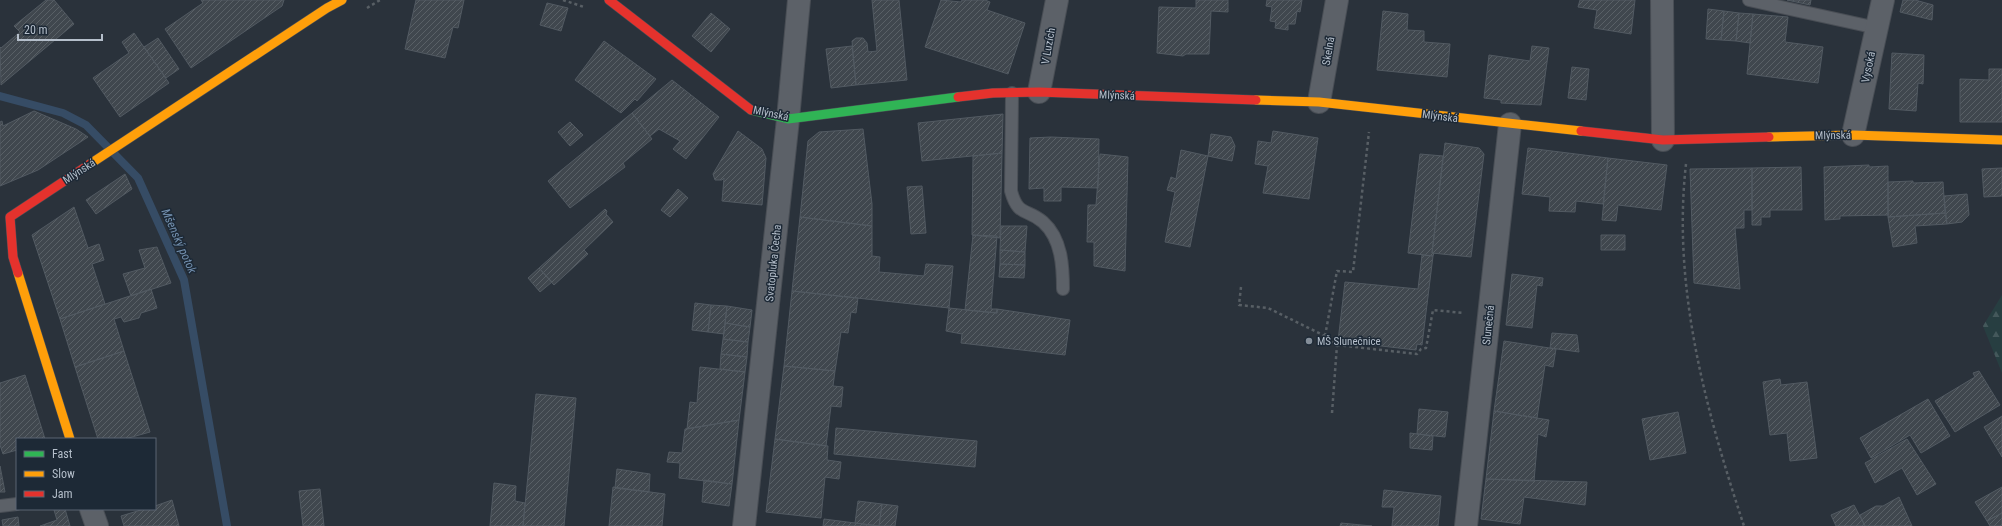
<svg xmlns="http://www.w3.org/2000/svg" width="2002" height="526" font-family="'Roboto Condensed',sans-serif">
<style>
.forest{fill:url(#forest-firs)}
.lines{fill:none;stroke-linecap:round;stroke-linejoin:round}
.stream{stroke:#364c65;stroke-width:8}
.building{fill:url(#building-hatch);stroke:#525a62}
.lane-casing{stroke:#494e55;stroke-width:14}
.street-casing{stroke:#494e55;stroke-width:24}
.fast-casing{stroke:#494e55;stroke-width:10}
.slow-casing{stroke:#494e55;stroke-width:10}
.jam-casing{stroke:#494e55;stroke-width:10}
.path{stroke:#585f65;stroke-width:2.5;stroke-dasharray:3 3;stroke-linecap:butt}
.lane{stroke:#5c6168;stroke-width:12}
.street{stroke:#5c6168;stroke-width:22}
.fast{stroke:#30b455;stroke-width:9}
.slow{stroke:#ff9f0a;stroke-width:9}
.jam{stroke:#e5322d;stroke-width:9}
.poi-dot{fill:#848e99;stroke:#1d2936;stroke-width:1.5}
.labels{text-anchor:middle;stroke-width:3;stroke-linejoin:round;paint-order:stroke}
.street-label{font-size:11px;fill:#b5bfcb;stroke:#1d2936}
.poi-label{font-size:11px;fill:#b5bfcb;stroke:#1d2936;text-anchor:start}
.water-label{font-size:12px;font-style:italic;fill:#7491b0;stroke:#1d2936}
</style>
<defs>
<pattern id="forest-firs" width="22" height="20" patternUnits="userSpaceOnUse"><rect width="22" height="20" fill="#273e41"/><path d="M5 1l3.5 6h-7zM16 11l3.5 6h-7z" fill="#44585b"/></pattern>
<pattern id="building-hatch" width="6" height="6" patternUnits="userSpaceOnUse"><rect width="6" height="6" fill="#40474e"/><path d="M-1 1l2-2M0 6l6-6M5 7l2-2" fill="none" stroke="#596066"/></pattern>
</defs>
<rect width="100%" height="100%" fill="#2a323b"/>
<path class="forest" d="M2002,295V373L1983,326Z"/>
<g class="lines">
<path class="stream" d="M0,96L63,113L86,125L138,178L184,280L227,526"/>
</g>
<path class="building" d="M46,0H54L74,24L1,85L0,47L1,48L20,32L14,26Z
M201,0H284L282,6L191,68L165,29L203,3Z
M416,0H464L458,28L453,27L445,58L405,49Z
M872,0H899L907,80L856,85L852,41L856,38H863L867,43L868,52L877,51Z
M941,0L961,2L962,0H985L990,2L987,10L1025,23L1008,74L925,47Z
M1196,0H1228V12L1211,11L1209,54H1186L1183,56L1157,53L1159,7L1196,8Z
M1267,0H1302L1300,12L1297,11L1295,24H1288V30L1275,28L1276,22L1270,21L1272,7L1266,6Z
M1580,0H1635L1631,34L1594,28L1597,10L1578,7Z
M1787,0H1811L1810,5Z
M1903,0H1915L1933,5L1932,20L1900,12Z
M547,3L568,8L561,31L540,25Z
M1708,9L1724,11L1721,40L1706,39Z
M1383,11L1408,14L1407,30L1424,31V42L1450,44L1447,77L1377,70Z
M1724,11L1739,13L1736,41L1721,40Z
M711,13L730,29L711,52L692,36Z
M1739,13L1753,14L1750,43L1736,41Z
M1753,14L1788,17L1785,42L1823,47L1818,83L1747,74Z
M134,33L169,83L120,117L93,78L129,53L122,42Z
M158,38L179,69L166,78L144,47Z
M604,41L656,79L637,101L635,99L621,113L575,80Z
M852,46L856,85L831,88L826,49Z
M1532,46L1549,48L1541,105L1501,103V100L1484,98L1489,55L1530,61Z
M1892,53L1924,55L1923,84L1918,83L1916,111L1889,109Z
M1572,67L1589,69L1586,100L1568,98Z
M1989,69H2002V122H1960V79L1989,80Z
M672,80L719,117L686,159L673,149L680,141L659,129L650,136L632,113Z
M34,111L76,129L88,137L38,170L0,186V122L2,121L3,126Z
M632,113L652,139L623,163L625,167L570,208L548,181Z
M1003,114L1002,153L922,161L918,123Z
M570,122L583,135L570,146L558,132Z
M863,129L872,204V226L800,217L808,141L819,132Z
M738,131L762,149L766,158L762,205L722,201L724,178L722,180H715L713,174Z
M1273,131L1318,138L1309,199L1263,193L1268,166L1255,164L1258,141L1271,143Z
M1211,134L1231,137L1235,146L1232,161L1208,156Z
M1051,137L1099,139L1098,188L1061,187V201H1044V188L1029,189L1030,138Z
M1445,143L1479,148L1484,154L1471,257L1432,253Z
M1528,148L1608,158L1603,204L1576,201L1575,212L1549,211L1550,197L1522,194Z
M1181,150L1208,156L1190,247L1165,242L1175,192L1167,190L1171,177L1176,179Z
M1002,153L1000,238L972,235L973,156Z
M1100,154L1128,157L1125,271L1094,266V242H1087L1088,205H1096Z
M1420,154L1443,156L1432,253H1434L1433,256L1408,253Z
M1608,158L1667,165L1661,210L1618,205L1616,221L1602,220Z
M1869,165V167L1888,166V215L1840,216V219L1825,220L1824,167Z
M1801,167L1802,210H1770V217H1761V225H1752V168Z
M1752,168V210H1744V228H1735L1740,289L1694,283L1690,169Z
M2002,168V196L1984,197L1982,169Z
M125,174L132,189L96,214L86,200Z
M1913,181V183L1943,182L1945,213L1888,217V182Z
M922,186L926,233L911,234L907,187Z
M678,189L688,198L670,217L661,210Z
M1967,194L1969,215L1962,222L1947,224L1944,196Z
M74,207L88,248L99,244L104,260L92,264L105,304L60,319L32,235Z
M605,209L607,211L606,214L613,222L584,250L588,254L554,285L539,268Z
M1945,213L1947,224L1915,226L1917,243L1893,247L1888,217Z
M800,217L872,226V256L880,257L879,272L924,276L926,264L953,266L949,308L792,291Z
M1001,226H1027L1025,252L1000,250Z
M973,235L997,236L991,309H997V313L965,310Z
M1601,235H1625V250H1601Z
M157,247L171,283L131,296L123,274L145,268L139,250Z
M1000,250L1025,252V265L1000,264Z
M1422,255L1433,256L1422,345L1417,344L1416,350L1338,341L1345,282L1418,289Z
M1000,264L1025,265L1024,278L999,277Z
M539,268L552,282L540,292L528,278Z
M1512,274L1543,278L1542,286L1537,285L1532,328L1506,325Z
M151,289L157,308L141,313L139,318L124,322L121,317L114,319L124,351L75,367L60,319Z
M792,291L858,298L856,313L851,312L848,333L841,332L835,371L784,366Z
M695,303L711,305L708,332L692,330Z
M711,305L727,306L724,334L708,332Z
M727,306L752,310L750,327L725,323Z
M949,308L997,313V309L1070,320L1065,355L961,343L962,334L946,331Z
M725,323L750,327L748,342L723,339Z
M1552,333L1577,335L1579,352L1550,348Z
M723,339L748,342L747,357L721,354Z
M1504,341L1556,349L1553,367L1545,365L1537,418L1494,411Z
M124,351L150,432L125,439H98L75,367Z
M721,354L747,357L745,372L720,369Z
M784,366L835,371L833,386L843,387L841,407L831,406L826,446L775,439Z
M700,367L745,372L739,420L687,429L690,402L697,403Z
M1979,371L2000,405L1955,432L1935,401L1975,377L1973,373Z
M25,375L45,439H17V450L3,454L0,445V383Z
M1780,379L1781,385L1807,382L1817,458L1790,461L1787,433L1770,435L1763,382Z
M536,394L576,398L564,526H523Z
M1928,399L1950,436L1921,453L1910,435L1871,458L1860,438Z
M1419,409L1448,412L1445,437L1417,434Z
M1494,411L1549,420L1546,437L1538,434L1534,481L1486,479Z
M1678,412L1686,453L1650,460L1642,419Z
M2002,416V457L1984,427Z
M739,420L732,484L679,478L680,463L667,462L669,452L682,453L685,429Z
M836,428L977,441L975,467L834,454Z
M1410,433L1433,436L1432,450L1410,448Z
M775,439L828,446L827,460L841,462L839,479L825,477L821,518L766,512Z
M1907,439L1936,484L1917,495L1902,468L1875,483L1865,463Z
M0,466L5,492H0Z
M617,469L650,474L649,492L615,488Z
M1486,479L1587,482L1585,505L1524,497L1520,524L1481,519Z
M704,480L732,484L729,506L702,502Z
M494,483L516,486L515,501L525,503L523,526H490Z
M613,487L665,494L662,526H609Z
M2002,487V513L1987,521L1975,502Z
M320,489L324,526H303L299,491Z
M1384,490L1441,496L1438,526H1392L1394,507H1382Z
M1899,497L1912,526H1865L1860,515L1876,506H1883Z
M172,500L179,526H124L121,516L144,509H155V506Z
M858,501L882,504L879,526L855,523Z
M882,504L898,506L895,526H879Z
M1854,505L1865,526H1836L1831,515Z
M65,509L70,526H40L57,520L54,510Z
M2002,513V526H1990L1987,521Z
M18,517L19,526H3L2,520Z
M824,519L855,523L880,526H823Z
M1341,523L1372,526H1340Z"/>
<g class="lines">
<defs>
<path id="lane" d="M1749,0L1877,28
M1012,93L1011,191C1018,217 1027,208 1043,222C1062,239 1063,267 1063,289
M0,506L17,504"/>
<path id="street" d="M1662,0L1663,140
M1039,92L1057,0
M1319,102L1337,0
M1853,135L1883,0
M91,509L97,526
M744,526L788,119L799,0
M1466,526L1510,124"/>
<path id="fast" d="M751,110L788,119L958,97"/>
<path id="slow" d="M1256,100L1319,102L1581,131
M1769,137L1853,135L2002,140
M90,164L327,8L342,0
M18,273L70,439"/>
<path id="jam" d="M609,0L751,110
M958,97L993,93L1039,92L1256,100
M1581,131L1663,140L1769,137
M18,273L13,257L10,217L90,164"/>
</defs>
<use href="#lane" class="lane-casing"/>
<use href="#street" class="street-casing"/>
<use href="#fast" class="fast-casing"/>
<use href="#slow" class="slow-casing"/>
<use href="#jam" class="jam-casing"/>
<path class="path" d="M563,0L584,7
M367,8L380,0
M1686,164C1672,287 1706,411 1744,526
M1241,287L1239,305L1268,308L1325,336L1337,345L1417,354L1421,349L1426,348L1433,310L1464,313
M1325,336L1337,271L1353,272L1369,132
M1332,413L1337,345"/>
<use href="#lane" class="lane"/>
<use href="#street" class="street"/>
<use href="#fast" class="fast"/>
<use href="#slow" class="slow"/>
<use href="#jam" class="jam"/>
</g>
<circle class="poi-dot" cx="1309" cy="341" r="4"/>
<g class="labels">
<g class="street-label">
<text transform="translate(1048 46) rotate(-80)" y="4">V Luzích</text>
<text transform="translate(1328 51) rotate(-80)" y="4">Skelná</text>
<text transform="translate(1868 67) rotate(-78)" y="4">Vysoká</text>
<text transform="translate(1117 95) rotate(2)" y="4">Mlýnská</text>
<text transform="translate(771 113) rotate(12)" y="4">Mlýnská</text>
<text transform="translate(1440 116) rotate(7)" y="4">Mlýnská</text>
<text transform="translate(1833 135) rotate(-1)" y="4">Mlýnská</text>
<text transform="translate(79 171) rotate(-33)" y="4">Mlýnská</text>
<text transform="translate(773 263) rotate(-84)" y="4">Svatopluka Čecha</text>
<text transform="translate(1488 325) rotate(-84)" y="4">Slunečná</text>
</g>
<g class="poi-label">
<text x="1317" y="345">MŠ Slunečnice</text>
</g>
<g class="water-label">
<text transform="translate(179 241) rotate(66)" y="4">Mšenský potok</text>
</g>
</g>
<rect x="16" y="438" width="140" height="72" fill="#1d2936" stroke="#5a6572"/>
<rect x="24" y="451" width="20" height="6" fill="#30b455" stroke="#5a6572"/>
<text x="52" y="458" font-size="12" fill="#b5bfcb">Fast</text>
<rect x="24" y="471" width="20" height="6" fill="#ff9f0a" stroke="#5a6572"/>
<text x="52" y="478" font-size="12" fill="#b5bfcb">Slow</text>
<rect x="24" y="491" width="20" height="6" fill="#e5322d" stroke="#5a6572"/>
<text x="52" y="498" font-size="12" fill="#b5bfcb">Jam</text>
<path d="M18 34v6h84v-6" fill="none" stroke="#b5bfcb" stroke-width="2"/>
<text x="24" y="34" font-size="12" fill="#b5bfcb" stroke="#1d2936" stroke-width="3" paint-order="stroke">20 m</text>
</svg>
